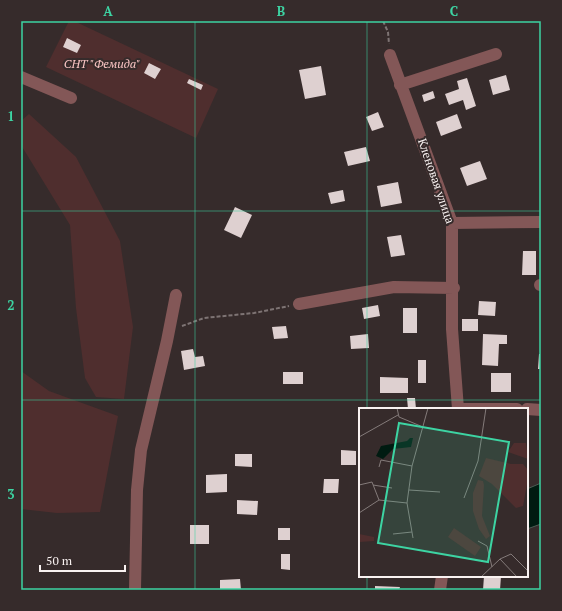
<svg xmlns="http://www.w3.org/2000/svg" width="562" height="611" font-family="'PT Serif',serif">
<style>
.green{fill:#4f2e2e}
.water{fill:#001b11;stroke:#4b5c54}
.building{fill:#ded0d0}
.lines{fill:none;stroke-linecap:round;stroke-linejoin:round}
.path{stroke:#7e7474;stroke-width:2;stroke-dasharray:4 2;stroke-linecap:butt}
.minor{stroke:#835757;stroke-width:12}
.grid{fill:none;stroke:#3dd4a3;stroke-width:1;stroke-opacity:0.55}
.labels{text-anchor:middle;stroke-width:4;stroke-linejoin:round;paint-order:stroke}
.park-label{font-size:12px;font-style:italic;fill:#f9c4c3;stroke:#362b2b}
.street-label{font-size:12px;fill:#f9f2f1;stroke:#362b2b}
.inset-road{fill:none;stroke:#847b7a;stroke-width:1}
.view{fill:#3dd4a3;fill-opacity:0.15;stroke:#3dd4a3;stroke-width:2}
.inset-edge{fill:none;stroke:#f9f2f1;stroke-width:2}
.neatline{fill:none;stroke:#3dd4a3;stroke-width:1.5}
.grid-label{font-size:13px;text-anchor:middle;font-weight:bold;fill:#3dd4a3}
</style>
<rect width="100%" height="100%" fill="#362b2b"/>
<path class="green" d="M69,21H74L218,89L196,138L46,67Z
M29,114L76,157L120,241L133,327L124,399L96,397L85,378L76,308L70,225L21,145V121Z
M21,371L49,391L118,416L100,512L57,513L21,509Z"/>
<path class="water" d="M541,483V524L527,529V489Z"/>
<path class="building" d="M67,38L81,45L77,53L63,47Z
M149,63L161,69L155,79L144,73Z
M321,66L326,95L305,99L299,70Z
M506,75L510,90L493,95L489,80Z
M467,78L476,106L466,110L463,100L449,105L445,94L459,89L457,81Z
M189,79L203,85L201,90L187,83Z
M433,91L435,98L424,102L422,95Z
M378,112L384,127L372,131L366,117Z
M457,114L462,128L441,136L436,122Z
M366,147L370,161L348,166L344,152Z
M480,161L487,179L467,186L460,168Z
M398,182L402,203L381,207L377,186Z
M343,190L345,201L331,204L328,193Z
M235,207L252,215L241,238L224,230Z
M401,235L405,255L391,257L387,237Z
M523,251H536V275H522Z
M479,301L496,302L495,316L478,315Z
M378,305L380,316L364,319L362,308Z
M403,308H417V333H403Z
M462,319H478V331H462Z
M286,326L288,338L274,339L272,327Z
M368,334L369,348L351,349L350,336Z
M483,334L507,335V344H499L498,366L482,365Z
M193,349L195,357L203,356L205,366L184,370L181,351Z
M539,354H541V369H538Z
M418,360H426V383H418Z
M283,372H303V384H283Z
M491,373H511V392H491Z
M380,377L408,378V393H380Z
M407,398H415L416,409H408Z
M341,450L356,451V465H341Z
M235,454H252V467L235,466Z
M227,474V492L206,493V475Z
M324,479H339L338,493H323Z
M237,500L258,501L257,515L237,514Z
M190,525H209V544H190Z
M278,528H290V540H278Z
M281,554H290V570L281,569Z
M484,576H501L500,590H483Z
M240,579L241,590H220V580Z
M375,586L400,587L399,590H375Z"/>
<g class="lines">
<path class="path" d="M383,21L388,32L389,44
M182,326L204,318L254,313L289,306"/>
<path class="minor" d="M390,55L452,223V329L458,409
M21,77L71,98
M400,85L496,54
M452,223L541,222
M540,285H541
M299,304L394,287L454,288
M458,409H517
M527,409L541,410
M135,590L137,490L141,450L167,341L176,295
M440,590L442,576"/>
</g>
<path class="grid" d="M195,21V590M367,21V409M21,211H541M21,400H541M367,576V590"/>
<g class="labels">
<g class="park-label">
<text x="102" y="68">СНТ "Фемида"</text>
</g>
<g class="street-label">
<text transform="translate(436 181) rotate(71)" y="4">Кленовая улица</text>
</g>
</g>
<g transform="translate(359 408)">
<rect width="169" height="169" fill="#362b2b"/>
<path d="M155,35H167L169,51L149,44ZM127,50L152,56H164L169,62V71L164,98L157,100L133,76L120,68ZM119,72L124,73L125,77L123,108L131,128L127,131L120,121L114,103V85ZM95,120L122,139L116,148L89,129ZM0,126L15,129V133L0,134Z" fill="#4f2e2e"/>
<path d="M51,30H54L52,39L34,41L24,51L17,48L22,38L48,33Z" fill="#001b11"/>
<path class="inset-road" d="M38,0L40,9L64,19M0,29L39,7M20,59L22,52L53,58M0,77L13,74L20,92M14,77L33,80M50,82L81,84M105,90L119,53L127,0M0,105L20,92L48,95M34,126L53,124M54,130L48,95L53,58L69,0M119,133L128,138L133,159M141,151L152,146L169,163M122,169L141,151L158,169"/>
<path class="view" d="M40,15L150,34L129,154L19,135Z"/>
<rect width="169" height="169" class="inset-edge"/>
</g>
<rect width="562" height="611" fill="none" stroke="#362b2b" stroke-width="44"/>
<path d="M40 565v6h85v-6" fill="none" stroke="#f9f2f1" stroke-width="2"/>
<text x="46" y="565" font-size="12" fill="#f9f2f1" stroke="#362b2b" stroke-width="3" paint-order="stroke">50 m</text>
<rect x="22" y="22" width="518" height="567" class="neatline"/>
<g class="grid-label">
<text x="108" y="16">A</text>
<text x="281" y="16">B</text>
<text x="454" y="16">C</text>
<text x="11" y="121">1</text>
<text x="11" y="310">2</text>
<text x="11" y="499">3</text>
</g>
</svg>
